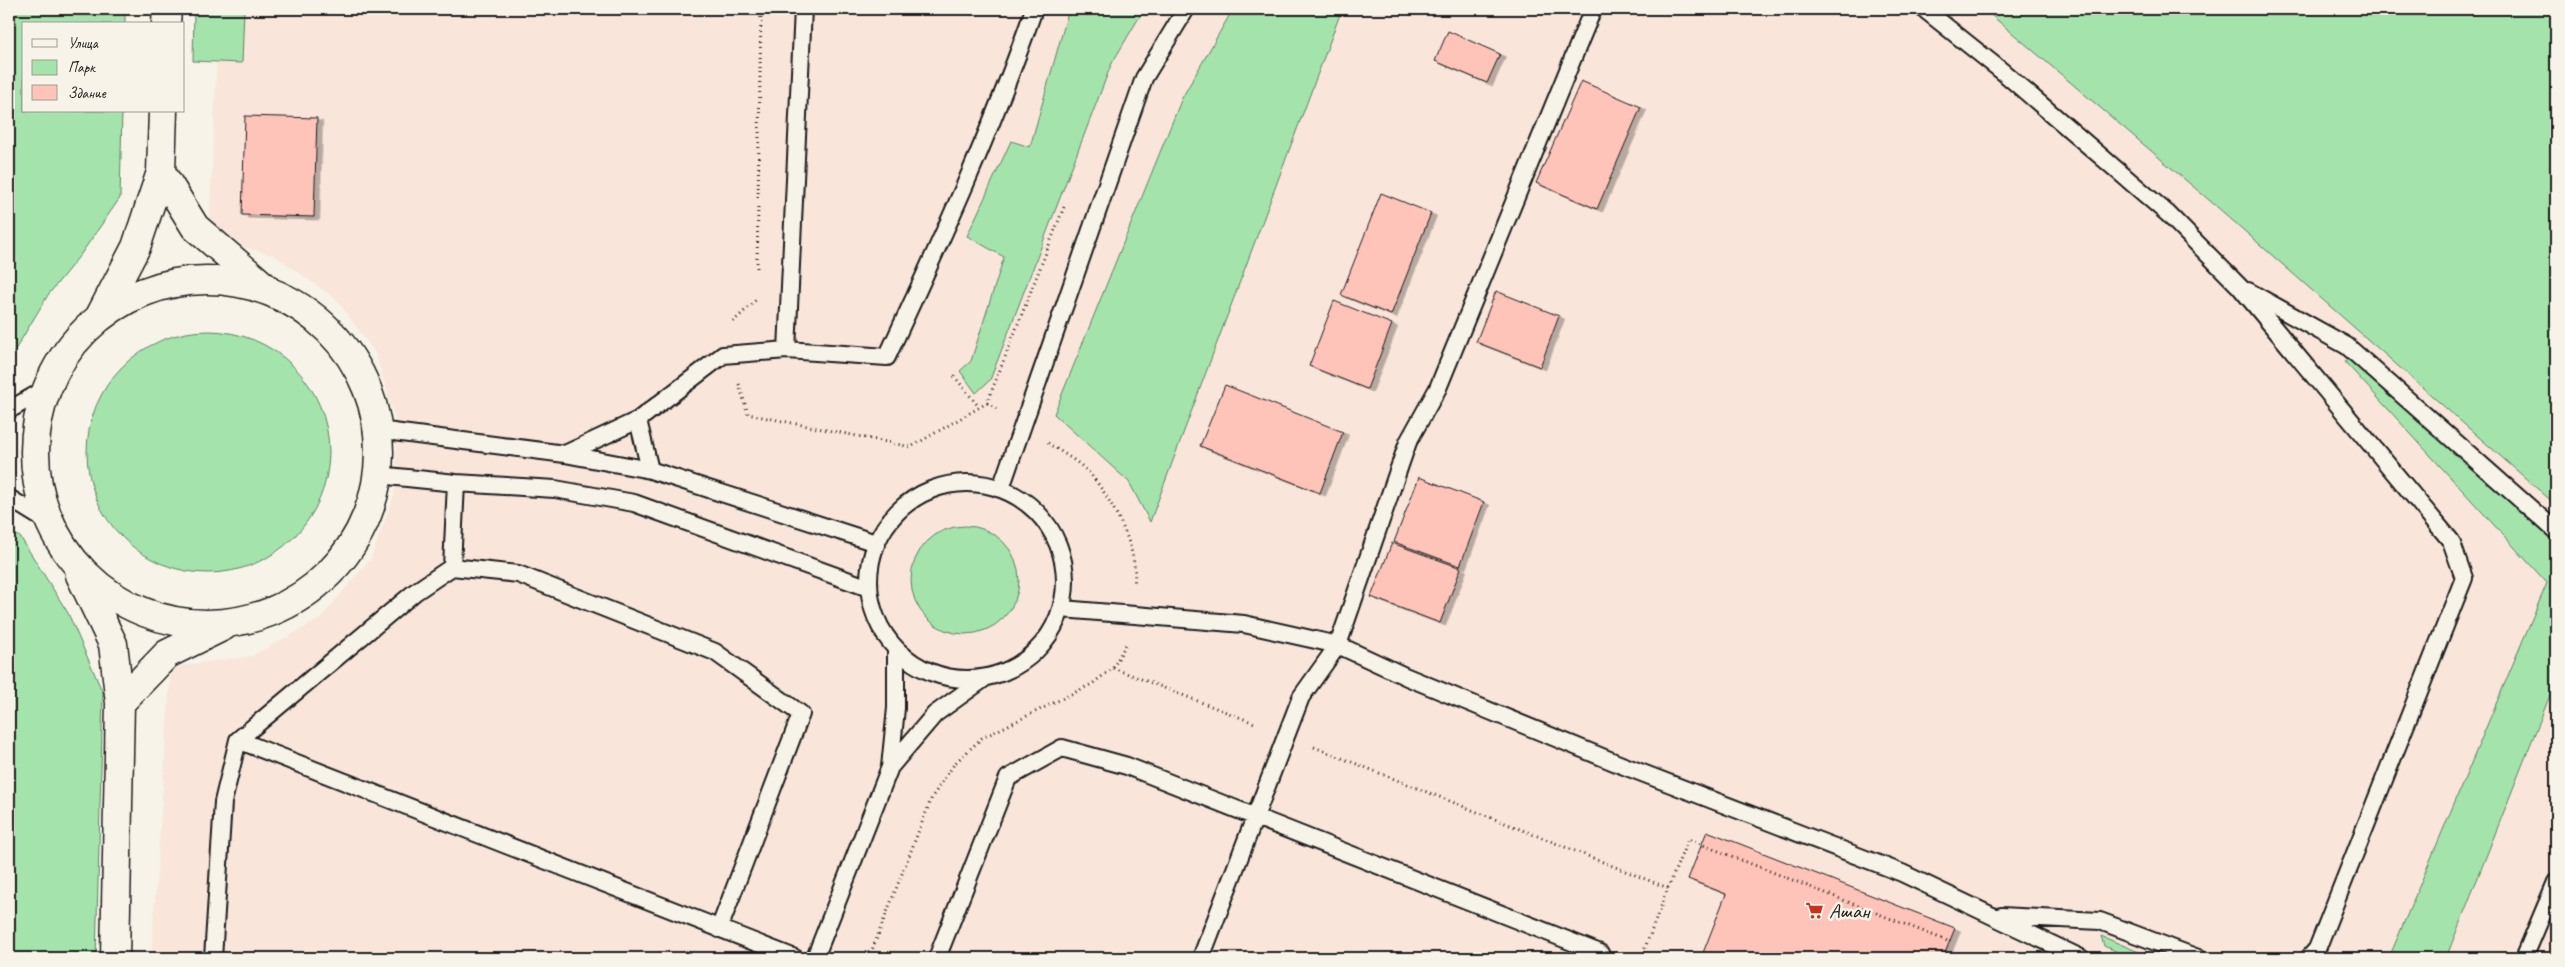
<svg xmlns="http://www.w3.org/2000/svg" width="2565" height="967" font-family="Caveat,sans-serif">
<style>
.built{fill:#f9e5da}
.green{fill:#a4e3ab;stroke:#608064}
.building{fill:#fec3b9;stroke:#1c1c1c;filter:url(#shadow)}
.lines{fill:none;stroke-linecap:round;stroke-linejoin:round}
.service-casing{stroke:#1c1c1c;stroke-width:20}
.minor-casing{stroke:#1c1c1c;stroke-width:31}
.path{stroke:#1c1c1c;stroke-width:3;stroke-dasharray:1 4;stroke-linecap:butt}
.service{stroke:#f7f3e8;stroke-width:16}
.minor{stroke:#f7f3e8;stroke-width:28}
.labels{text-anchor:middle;stroke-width:5;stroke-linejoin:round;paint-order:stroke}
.poi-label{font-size:21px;fill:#1c1c1c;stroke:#f7f3e8;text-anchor:start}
</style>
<defs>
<filter id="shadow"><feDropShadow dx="5.5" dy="3" stdDeviation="0" flood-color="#0004"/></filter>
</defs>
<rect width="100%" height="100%" fill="#f7f3e8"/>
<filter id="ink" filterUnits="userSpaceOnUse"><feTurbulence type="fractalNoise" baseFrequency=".02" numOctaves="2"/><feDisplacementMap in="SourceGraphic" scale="10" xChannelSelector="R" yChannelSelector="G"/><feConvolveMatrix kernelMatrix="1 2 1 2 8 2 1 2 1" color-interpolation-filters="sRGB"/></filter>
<g filter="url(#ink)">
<path class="built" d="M219,9H2001L2556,490V958H151L171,667L252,656L320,619L371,558L394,496L398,429L376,354L336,299L275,256L209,237Z"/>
<path class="green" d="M9,9H125V24H24V111H122L120,198L81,254L48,295L9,360Z
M194,9H244L242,63L193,61Z
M1069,9H1144L1111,65L990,380L976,393L960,371L971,361L1004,257L967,236L1011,141L1030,147Z
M1233,9H1342L1150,522L1129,482L1054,414L1182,98Z
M1984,9H2556V505L2216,206Z
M87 452a121 121 0 1 1 242 0a121 121 0 1 1-242 0Z
M2350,359L2556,540V680L2446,958H2389L2547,583L2345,362Z
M911 580a54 54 0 1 1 108 0a54 54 0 1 1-108 0Z
M9,529L21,538L68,613L103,693L96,958H9Z
M2101,936L2153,958H2131L2104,946Z"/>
<path class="building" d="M1448,31L1500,54L1487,83L1435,61Z
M1581,81L1641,107L1597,209L1536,183Z
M245,116L317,118L314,217L242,215Z
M1381,193L1431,213L1391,315L1341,295Z
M1496,291L1559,316L1540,367L1476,342Z
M1334,301L1392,324L1367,389L1309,366Z
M1225,385L1343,432L1320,493L1200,446Z
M1419,477L1484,502L1460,566L1394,542Z
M1392,543L1461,568L1440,623L1371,597Z
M1707,831L1955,928L1943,958H1701L1726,894L1688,879Z"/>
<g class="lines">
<defs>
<path id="service" d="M1924,9L2003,72L2168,214L2240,287L2451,541L2464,578L2317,949L2309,958
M2248,291L2347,346L2556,531
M787,350L887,357C940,243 993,128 1034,9
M9,410L46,389
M638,420L650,470
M378,430L565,454L650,470L876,543
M565,454L638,420L723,355L787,350L803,9
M378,475L456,483L555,489L634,503L869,588
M869 581a98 98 0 1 1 196 0a98 98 0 1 1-196 0Z
M1001,488L1144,78L1186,9
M9,498L48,522
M452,567L456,483
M1062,609L1244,624L1338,645L1407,677L1619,764L1902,873L2081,958
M238,740L795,958
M890,767L935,714L985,678
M2001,916L2100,921L2198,958
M213,958L223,802L238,740L415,592L452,567L518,574L715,652L801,714L719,929
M815,958L890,767L896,708V649
M937,958L1008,778L1062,748L1127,766L1600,953L1598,958
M1201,958L1301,697L1338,645L1408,442L1438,388L1593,9
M2524,958L2556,882"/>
<path id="minor" d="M166,24L167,9
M161,172L195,227L266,288
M35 452a172 172 0 1 1 344 0a172 172 0 1 1-344 0Z
M100,316L136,247L161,172L163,111
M80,575L113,644L120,703L115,958
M120,703L167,654L224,626"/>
</defs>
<use href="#service" class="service-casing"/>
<use href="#minor" class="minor-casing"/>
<path class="path" d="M757,268L761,9
M733,322L757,299
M954,376L979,407
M739,384L748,414L911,447L987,403L1064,207
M987,403L997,409
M1048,443C1062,453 1080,462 1091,475C1112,500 1140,551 1134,584
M1113,668L1257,724
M1314,747L1668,888L1641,958
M1668,888L1688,839L1950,942
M869,958L932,797L955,763L982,738L1092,684L1113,668L1126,644"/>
<use href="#service" class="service"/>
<use href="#minor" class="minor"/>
</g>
</g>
<defs>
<symbol id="supermarket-bare" viewBox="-9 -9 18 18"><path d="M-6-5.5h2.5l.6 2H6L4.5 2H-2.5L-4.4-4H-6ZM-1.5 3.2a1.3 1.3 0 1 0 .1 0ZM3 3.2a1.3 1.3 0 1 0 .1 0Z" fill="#c8321e" stroke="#f7f3e8" stroke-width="2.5" paint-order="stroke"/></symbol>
</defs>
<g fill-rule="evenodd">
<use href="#supermarket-bare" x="1802" y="898" width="25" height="25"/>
</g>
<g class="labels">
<g class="poi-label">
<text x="1829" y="918">Ашан</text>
</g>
</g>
<rect width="2565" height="967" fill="none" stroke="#f7f3e8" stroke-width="30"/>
<rect x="15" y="15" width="2535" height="937" fill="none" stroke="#1c1c1c" stroke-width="2" filter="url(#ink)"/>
<rect x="22" y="22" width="162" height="90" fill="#f7f3e8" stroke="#9f9d96"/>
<rect x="32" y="39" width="25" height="8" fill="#f7f3e8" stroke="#9f9d96"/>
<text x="68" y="48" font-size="15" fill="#1c1c1c">Улица</text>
<rect x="32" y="60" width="25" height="15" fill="#a4e3ab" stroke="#9f9d96"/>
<text x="68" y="72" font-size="15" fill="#1c1c1c">Парк</text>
<rect x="32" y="85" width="25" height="15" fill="#fec3b9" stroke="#9f9d96"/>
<text x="68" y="98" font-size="15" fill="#1c1c1c">Здание</text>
</svg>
